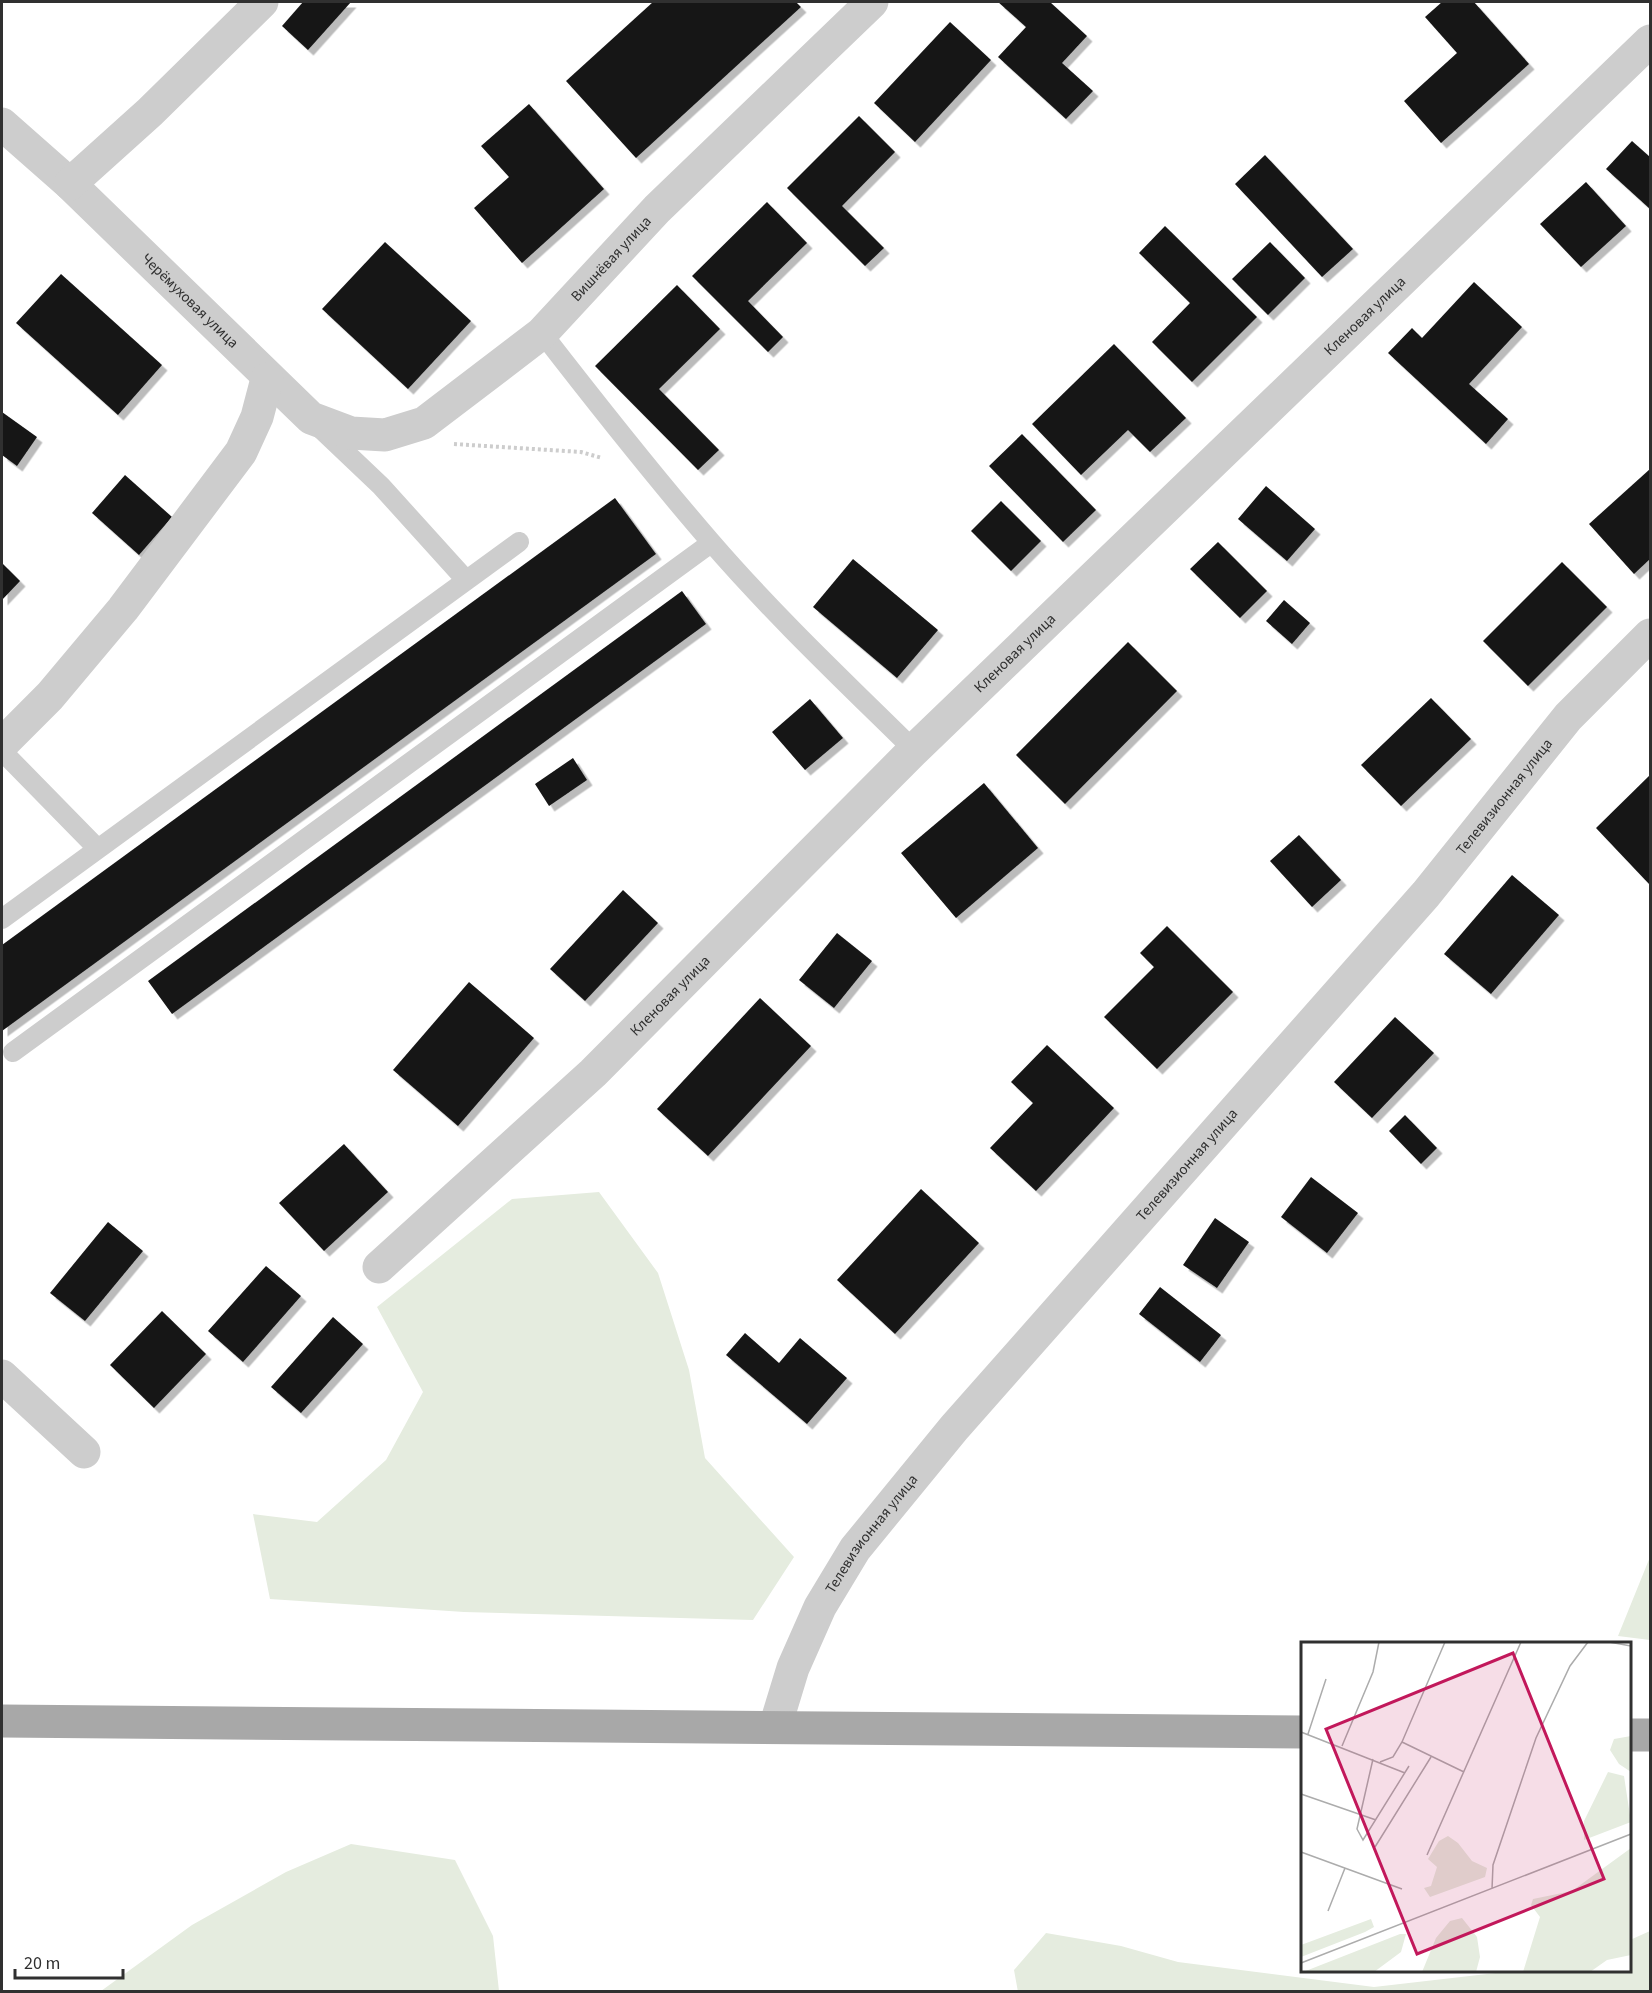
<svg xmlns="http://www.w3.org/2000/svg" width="1652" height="1993" font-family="'Source Sans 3',sans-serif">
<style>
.green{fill:#e5ecdf}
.building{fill:#171717;filter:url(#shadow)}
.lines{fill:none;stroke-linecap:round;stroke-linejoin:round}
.path{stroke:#cdcdcd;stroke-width:4;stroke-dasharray:3 3;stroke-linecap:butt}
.lane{stroke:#cdcdcd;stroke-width:20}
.street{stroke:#cdcdcd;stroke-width:33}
.primary{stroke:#a8a8a8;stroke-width:33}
.labels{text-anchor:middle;stroke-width:6;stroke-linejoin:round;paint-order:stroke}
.street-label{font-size:15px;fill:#303030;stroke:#fff}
.inset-road{fill:none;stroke:#acacac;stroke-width:1.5}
.view{fill:#c2185b;fill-opacity:0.15;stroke:#c2185b;stroke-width:3}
.inset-edge{fill:none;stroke:#303030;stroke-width:3}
</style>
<defs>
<filter id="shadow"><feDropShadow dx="5.5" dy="5.5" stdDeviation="0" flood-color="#0004"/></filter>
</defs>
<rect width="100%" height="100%" fill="#fff"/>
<path class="green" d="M599,1192L658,1273L689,1370L705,1458L794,1557L753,1620L464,1612L270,1599L253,1514L317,1522L386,1460L423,1392L377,1307L512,1199Z
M1650,1557V1640L1618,1636Z
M351,1844L455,1860L493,1936L499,1991H101L192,1925L286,1872Z
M1650,1931V1991L1018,1992L1014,1970L1046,1933L1121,1946L1178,1962L1374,1987L1513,1971L1630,1970V1940Z"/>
<path class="building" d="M303,2H351L308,50L282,26Z
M653,2H796L801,7L636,158L566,81Z
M998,2H1050L1087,36L1062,63L1093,91L1066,119L998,57L1026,27Z
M1442,2H1474L1529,64L1441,143L1404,101L1457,53L1425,17Z
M950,22L991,60L915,142L874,103Z
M529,104L604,189L522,263L474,208L509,177L481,146Z
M859,116L895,152L842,206L884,248L865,266L787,188Z
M1632,141L1650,157V209L1606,169Z
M1265,155L1353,249L1322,277L1235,184Z
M1586,182L1626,226L1581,267L1540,224Z
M767,202L807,243L748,301L783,337L768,352L692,276Z
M1165,226L1257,317L1192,382L1152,342L1190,303L1139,253Z
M385,242L471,321L408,389L322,309Z
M1270,242L1305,278L1268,315L1232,279Z
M61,274L162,365L118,415L16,323Z
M1474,282L1522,327L1469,384L1508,419L1486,444L1388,353L1412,328L1422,338Z
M677,285L720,329L659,389L719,450L698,470L595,366Z
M1114,344L1186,418L1150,452L1128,430L1081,475L1032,424Z
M2,412L37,437L17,466L2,455Z
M1022,434L1096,510L1063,542L989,466Z
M1650,469V559L1634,574L1589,524Z
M125,475L172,517L139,555L92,513Z
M1266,486L1315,529L1287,561L1238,519Z
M615,498L656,554L2,1031V945Z
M1001,501L1041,541L1011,571L971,531Z
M1218,542L1267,591L1240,618L1190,569Z
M853,559L938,630L897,678L813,607Z
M1562,562L1607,607L1528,686L1483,641Z
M2,563L20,581L2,600Z
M682,591L706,624L172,1014L148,981Z
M1284,600L1310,623L1292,644L1266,621Z
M1128,642L1177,691L1065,804L1016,755Z
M1431,698L1471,739L1401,806L1361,765Z
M810,699L843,738L805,770L772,732Z
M573,758L587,780L549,806L535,784Z
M1650,775V885L1596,828Z
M984,783L1038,848L956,918L901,853Z
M1299,835L1341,880L1312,907L1270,861Z
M1512,875L1559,915L1491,994L1444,954Z
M623,890L658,923L585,1001L550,969Z
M1167,926L1233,992L1157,1069L1104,1017L1154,967L1140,953Z
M837,933L872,961L834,1008L799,980Z
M469,982L534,1038L458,1126L393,1070Z
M760,998L811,1046L708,1156L657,1109Z
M1395,1017L1434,1053L1372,1118L1334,1082Z
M1047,1045L1114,1108L1036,1191L990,1148L1033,1103L1011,1082Z
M1405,1115L1437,1148L1421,1164L1389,1131Z
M344,1144L388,1192L324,1251L279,1203Z
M1311,1177L1358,1213L1327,1253L1281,1217Z
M921,1189L979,1243L895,1334L837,1280Z
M1215,1218L1249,1242L1217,1288L1183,1265Z
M108,1222L143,1251L85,1321L50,1293Z
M266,1266L301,1296L243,1362L208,1331Z
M1160,1287L1221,1335L1200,1362L1139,1314Z
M162,1311L206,1354L154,1408L110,1365Z
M333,1317L363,1344L301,1413L271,1387Z
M745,1333L779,1363L800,1338L847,1378L807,1424L726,1355Z"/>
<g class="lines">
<path class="path" d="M454,444L581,452L602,458"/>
<path class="lane" d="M542,333C597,404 652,474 711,542C774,615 845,682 914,750
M321,429L381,486L466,580
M2,751L98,849
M2,919L519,542
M13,1052L711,543"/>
<g class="street">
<path id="s1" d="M2,124L70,184L311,418L351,433L385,435L424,423L542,333L657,209L872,2"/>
<path d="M70,184L150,112L262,2"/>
<path d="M2,744L50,696L123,609L241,452L257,417L267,379"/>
<path id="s2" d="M379,1267L593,1073L914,750L1650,41"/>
<path d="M2,1376L84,1452"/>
<path id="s3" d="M775,1727L793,1668L820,1607L855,1549L954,1428L1426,894L1568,717L1650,635"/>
</g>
<path class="primary" d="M2,1721L1302,1732
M1630,1735H1650"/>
</g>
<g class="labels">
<g class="street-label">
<text dy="5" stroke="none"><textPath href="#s1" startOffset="794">Вишнёвая улица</textPath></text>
<text dy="5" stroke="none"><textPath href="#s1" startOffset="258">Черёмуховая улица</textPath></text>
<text dy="5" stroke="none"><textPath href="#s2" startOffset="1370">Кленовая улица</textPath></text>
<text dy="5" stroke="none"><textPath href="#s2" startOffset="884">Кленовая улица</textPath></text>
<text dy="5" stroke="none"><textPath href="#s3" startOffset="1190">Телевизионная улица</textPath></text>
<text dy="5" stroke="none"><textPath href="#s2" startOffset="398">Кленовая улица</textPath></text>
<text dy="5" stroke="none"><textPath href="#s3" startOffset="704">Телевизионная улица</textPath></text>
<text dy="5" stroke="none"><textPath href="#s3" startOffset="218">Телевизионная улица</textPath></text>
</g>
</g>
<g transform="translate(1301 1642)">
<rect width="330" height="330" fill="#fff"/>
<path d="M330,94V130L318,122L309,108L313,97ZM307,130L323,134L330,180L283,198V179ZM147,194L157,201L171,219L186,226L184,235L129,255L123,246L130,244L136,225L127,217L138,199ZM330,206V313L306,318L289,330H222L239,275L230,263L232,257L271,249ZM161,276L176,295L179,315L175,330H121L135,296L149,279ZM70,277L73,285L64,290L0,315V303ZM99,292H105L100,310L73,330H2Z" fill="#e5ecdf"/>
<path class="inset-road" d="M308,0L330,4M0,90L104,131M7,92L25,37M101,100L163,130M41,104L72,30L78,0M72,117L56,187L62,198L108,124M79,120L92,115L101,100L144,0M0,152L75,178M74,205L130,115M0,210L101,247M126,213L220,0M191,247L192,223L235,96L269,24L287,0M27,269L44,226M0,321L330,192"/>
<path class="view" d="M212,11L303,237L116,312L25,87Z"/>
<rect width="330" height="330" class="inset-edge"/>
</g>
<rect width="1652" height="1993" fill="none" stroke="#303030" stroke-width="6"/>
<path d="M15 1969v9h108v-9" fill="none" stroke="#303030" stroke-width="3"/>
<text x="24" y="1969" font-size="18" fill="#303030" stroke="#ffffff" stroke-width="4.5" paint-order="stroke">20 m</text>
</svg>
